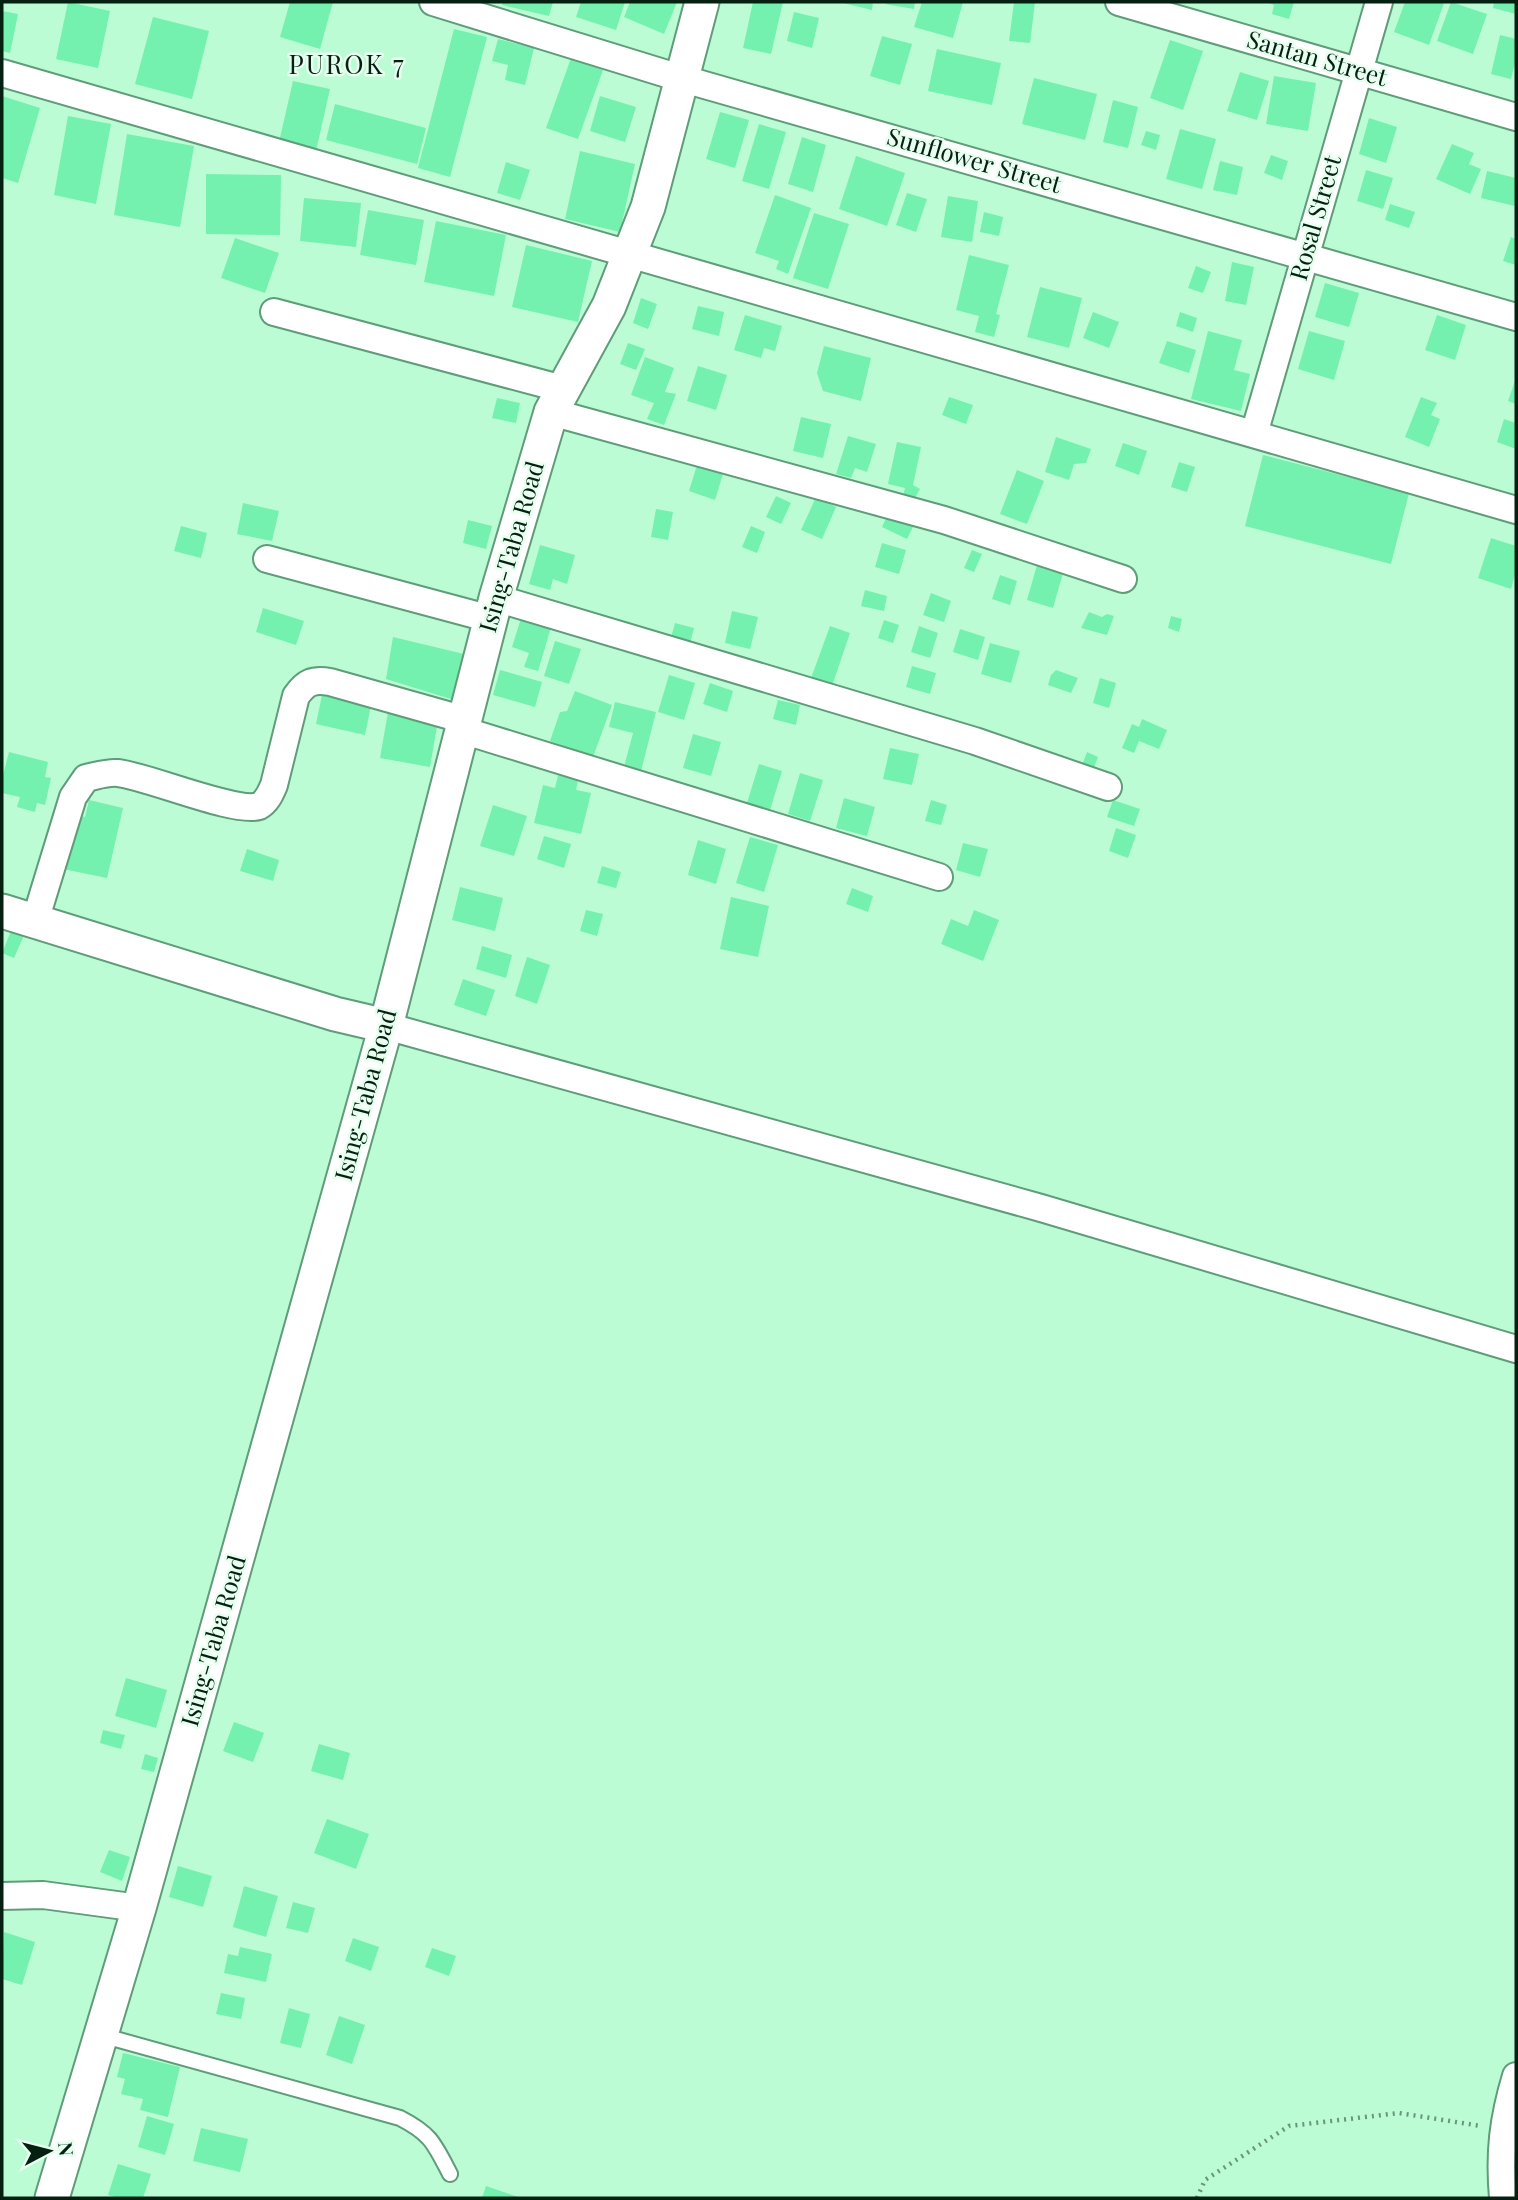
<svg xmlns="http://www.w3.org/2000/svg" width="1518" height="2200" font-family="'Playfair Display',serif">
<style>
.building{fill:#74f1ae}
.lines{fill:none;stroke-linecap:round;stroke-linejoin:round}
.service-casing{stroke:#5f9c79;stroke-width:18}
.minor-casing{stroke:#5f9c79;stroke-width:30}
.tertiary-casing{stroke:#5f9c79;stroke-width:37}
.path{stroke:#68967b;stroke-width:4.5;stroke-dasharray:2 5;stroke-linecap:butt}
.service{stroke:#fff;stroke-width:14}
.minor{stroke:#fff;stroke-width:26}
.tertiary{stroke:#fff;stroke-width:33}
.labels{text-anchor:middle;stroke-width:5;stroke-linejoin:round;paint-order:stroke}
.street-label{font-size:24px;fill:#051f11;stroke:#e6ffef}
.neighbourhood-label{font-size:26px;letter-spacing:2px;fill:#051f11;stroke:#e6ffef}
</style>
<rect width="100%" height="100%" fill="#bcfcd5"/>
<path class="building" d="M68,2L110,11L98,68L56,59Z
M290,2H333L320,49L280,37Z
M503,2H553L549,16L502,5Z
M581,2H625L616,30L576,17Z
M630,2H677L664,34L624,17Z
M753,2H783L771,54L743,48Z
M839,2H873L872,10Z
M886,2H915L914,9L885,4Z
M922,2H963L953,38L914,27Z
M1014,2H1035L1030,43L1009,41Z
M1266,2H1294L1289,19L1272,14L1274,5Z
M1405,2L1444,3L1429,45L1394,32Z
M1451,2L1487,14L1473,54L1437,41Z
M1494,2H1516V14L1493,8Z
M2,11L18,14L10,53L2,51Z
M794,12L819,18L812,48L787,41Z
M153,17L209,31L192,99L135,84Z
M454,29L487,37L450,177L418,168Z
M1500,35L1516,39V59L1511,79L1491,74Z
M882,36L912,44L900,85L870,76Z
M498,39L534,48L525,85L505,80L508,65L492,61Z
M1170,40L1203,51L1183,110L1150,98Z
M937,49L1001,63L992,105L928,91Z
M571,58L603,70L578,139L546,128Z
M1240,72L1269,81L1257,120L1227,111Z
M1274,76L1316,83L1308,131L1266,124Z
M1034,78L1097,94L1085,140L1022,124Z
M293,81L330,89L316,151L279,142Z
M2,96L40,108L18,183L2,178Z
M600,96L636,107L625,142L590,131Z
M1113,100L1138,107L1128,148L1103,142Z
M335,104L426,128L417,164L326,140Z
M720,112L749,120L735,168L706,159Z
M68,116L111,124L96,204L54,195Z
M1369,118L1397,127L1386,163L1359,154Z
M759,124L786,132L769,189L742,181Z
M1180,129L1216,139L1202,189L1166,179Z
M1146,131L1160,135L1156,150L1141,145Z
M127,134L194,146L180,227L114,215Z
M802,137L826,145L813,192L788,184Z
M1452,144L1474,153L1469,164L1481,169L1470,194L1436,179Z
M580,151L635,164L620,232L565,219Z
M1271,155L1288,161L1282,180L1264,173Z
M856,156L905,173L887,226L839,209Z
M1220,161L1243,167L1237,195L1213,190Z
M506,162L530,170L520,200L497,193Z
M1366,170L1393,178L1383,209L1357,201Z
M1487,171L1516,178L1515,206L1481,198Z
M206,174L281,175L280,235L206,234Z
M907,193L927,199L916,232L896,225Z
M775,195L811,208L788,274L776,269L779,261L755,253Z
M948,196L978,201L972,242L941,237Z
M304,198L361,203L356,247L300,241Z
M1390,204L1415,212L1409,228L1385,220Z
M368,210L424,220L416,265L360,255Z
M984,212L1003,217L999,236L980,232Z
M814,213L849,224L828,289L793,278Z
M436,221L506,235L494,296L424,282Z
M1511,237L1516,239V265L1503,261Z
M235,238L279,253L265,293L221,278Z
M526,245L592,261L578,322L512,307Z
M969,255L1009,265L996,314L1000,315L994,337L975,332L979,316L956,310Z
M1232,262L1254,267L1246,305L1225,301Z
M1196,266L1211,272L1203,293L1188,288Z
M1325,283L1359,293L1349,327L1315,317Z
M1040,287L1082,298L1069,348L1027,337Z
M641,298L657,304L648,329L633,323Z
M698,306L724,312L719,336L692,329Z
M1093,312L1119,322L1109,348L1083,338Z
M1180,312L1197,318L1193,332L1176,326Z
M745,315L782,326L775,351L764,348L761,358L734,350Z
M1437,315L1466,325L1455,360L1425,350Z
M1208,331L1242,340L1234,370L1250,374L1241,411L1191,399Z
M1309,331L1345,341L1334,380L1298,369Z
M1167,341L1196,350L1189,373L1159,363Z
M628,343L645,349L636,370L620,364Z
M824,346L871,358L861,401L823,391L817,373Z
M645,357L674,368L665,392L676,394L664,425L647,419L654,403L631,395Z
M698,366L727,375L716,410L687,401Z
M1516,378V404L1508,401Z
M949,397L973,405L966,424L942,415Z
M1421,397L1437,403L1431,415L1440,419L1429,447L1405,437Z
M497,398L520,403L516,423L492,418Z
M801,417L831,424L823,458L793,451Z
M1504,419L1516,423V449L1497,442Z
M848,436L876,444L867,472L855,468L851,478L836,474Z
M1056,437L1091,449L1086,463L1074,464L1069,480L1045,472Z
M897,442L921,447L913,485L920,489L912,503L902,500L905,488L888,484Z
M1123,443L1147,451L1139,475L1115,466Z
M1263,455L1409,493L1391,564L1245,526Z
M1179,462L1195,467L1187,492L1171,487Z
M697,465L723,474L715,500L689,491Z
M1017,470L1044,481L1027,524L1000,514Z
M776,496L791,503L781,524L766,517Z
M816,497L836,507L822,539L801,530Z
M243,503L279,511L272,541L237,534Z
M656,509L673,512L668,540L651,537Z
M890,510L915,523L907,539L882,527Z
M468,520L492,526L486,549L463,543Z
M181,526L207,533L201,558L174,551Z
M751,526L765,532L757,553L742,547Z
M1491,538L1516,546V571L1511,589L1478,578Z
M882,543L906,550L899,574L875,567Z
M540,545L575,555L567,584L553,579L550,590L529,584Z
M972,550L982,554L974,572L964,568Z
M1037,565L1063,573L1053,608L1027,600Z
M1000,575L1017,581L1010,605L992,599Z
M865,590L887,596L884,611L861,606Z
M931,593L951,601L944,622L923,615Z
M263,608L304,621L296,645L256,632Z
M732,611L758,617L750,649L725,643Z
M1089,612L1102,617L1107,614L1114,616L1107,635L1081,628Z
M522,615L552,624L538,671L524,667L529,653L512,647Z
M1171,616L1182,619L1179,632L1168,628Z
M884,620L899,625L893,643L878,638Z
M675,623L694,628L688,651L669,645Z
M830,626L850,633L831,689L810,681Z
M919,626L938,633L930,658L911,652Z
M960,629L985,637L978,660L953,652Z
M393,637L464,654L454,700L386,679Z
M555,641L581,649L569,684L544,676Z
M990,643L1020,651L1011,683L981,674Z
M912,666L936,673L930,694L906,687Z
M500,670L542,682L535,707L493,695Z
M1056,670L1078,678L1071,693L1048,685L1051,675Z
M669,675L695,683L684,720L658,712Z
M1100,678L1116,683L1109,708L1093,703Z
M710,683L733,691L727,712L703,704Z
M323,690L372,701L365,735L316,724Z
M575,691L612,705L593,757L550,741L560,712L567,711Z
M778,700L800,705L796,725L773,719Z
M615,702L656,712L641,771L624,767L633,733L609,727Z
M388,712L438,721L430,767L380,758Z
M1142,719L1167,730L1159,749L1139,741L1134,753L1122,748L1132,724L1139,727Z
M693,734L721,742L711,776L683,768Z
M890,748L919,754L912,785L883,779Z
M9,752L48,762L45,777L51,778L45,805L37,803L35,812L17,807L20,797L2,793V779Z
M1087,752L1098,757L1092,773L1081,768Z
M759,764L782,771L770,810L747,803Z
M800,773L823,780L810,821L788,814Z
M558,775L578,780L576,790L591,793L581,834L534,823L543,785L555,788Z
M844,798L875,807L867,836L836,828Z
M89,800L123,808L107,878L63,869L75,815L85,817Z
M931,800L947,805L941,825L925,821Z
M1113,800L1140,809L1134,826L1107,817Z
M493,805L527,816L514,856L480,846Z
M1116,828L1136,835L1128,858L1109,851Z
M544,836L571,844L564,868L537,859Z
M750,837L778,845L764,892L736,883Z
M698,840L726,849L716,884L688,875Z
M963,843L988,849L980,877L956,870Z
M247,849L279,860L273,881L240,871Z
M602,866L621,872L616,888L597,883Z
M460,887L503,898L495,931L452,920Z
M852,888L873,896L868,912L846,904Z
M731,897L769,906L758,957L720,949Z
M586,910L603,914L597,936L580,931Z
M974,910L999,920L983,961L941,944L951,919L968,926Z
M16,919L29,924L14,958L2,953Z
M482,946L512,955L506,978L476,969Z
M527,957L550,965L537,1004L515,996Z
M463,979L495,990L486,1016L454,1005Z
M126,1678L167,1690L156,1728L115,1716Z
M234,1722L264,1733L253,1762L223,1751Z
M103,1730L125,1735L121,1749L100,1743Z
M319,1744L350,1753L343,1780L311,1771Z
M145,1754L158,1758L154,1772L141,1769Z
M327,1819L369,1834L356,1869L314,1853Z
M109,1850L130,1857L122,1881L100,1872Z
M178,1866L212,1876L203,1907L169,1897Z
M244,1886L278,1896L266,1937L233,1927Z
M293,1902L315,1908L308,1933L286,1928Z
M4,1932L35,1942L22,1985L2,1979Z
M353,1938L379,1947L371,1971L345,1961Z
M240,1947L272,1954L266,1982L224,1973L228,1954L238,1956Z
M432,1948L456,1956L449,1976L425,1967Z
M221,1993L245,1998L241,2019L216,2014Z
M289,2008L310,2014L301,2048L280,2043Z
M339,2016L365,2025L352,2064L326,2055Z
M123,2053L180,2067L168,2117L140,2110L143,2099L121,2094L125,2079L117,2077Z
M147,2116L174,2124L165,2155L138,2147Z
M201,2128L248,2139L240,2172L193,2161Z
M118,2164L151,2174L143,2198H118L108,2195Z
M486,2186L521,2198H482Z"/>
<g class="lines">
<defs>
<path id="service" d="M101,2035L400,2118C431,2134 434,2143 450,2174"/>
<path id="minor" d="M433,2L680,78L1516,317
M1119,2L1516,117
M2,73C507,217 1011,365 1516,510
M274,312L563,389
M551,412L944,520L1123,579
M1254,434L1379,2
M267,559L491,619
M496,598L975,741L1108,787
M462,730L939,877
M35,921L73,797L86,778C96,776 107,772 118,773C147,776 236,814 259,806C267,802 271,792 274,785L296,696C306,682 313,679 330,682L465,720
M386,1026L1041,1208L1516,1349
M2,1896L43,1895L139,1908
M1503,2198C1499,2153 1503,2119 1516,2076"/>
<path id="tertiary" d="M2,911L335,1014L386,1026
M52,2198L139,1908L386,1026L496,598L551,412L609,306L648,207L702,2"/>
</defs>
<use href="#service" class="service-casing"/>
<use href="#minor" class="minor-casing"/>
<use href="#tertiary" class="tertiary-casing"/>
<path class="path" d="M1197,2198L1205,2180L1289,2126L1399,2113L1481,2126"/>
<use href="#service" class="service"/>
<use href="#minor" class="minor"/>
<use href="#tertiary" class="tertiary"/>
</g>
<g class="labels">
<g class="street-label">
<text transform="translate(1317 59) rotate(16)" y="8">Santan Street</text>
<text transform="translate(974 161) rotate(16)" y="8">Sunflower Street</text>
<text transform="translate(1316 218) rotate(-74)" y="8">Rosal Street</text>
<text transform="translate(512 547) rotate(-74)" y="8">Ising-Taba Road</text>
<text transform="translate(366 1095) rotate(-75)" y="8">Ising-Taba Road</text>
<text transform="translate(214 1641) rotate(-74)" y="8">Ising-Taba Road</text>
</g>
<g class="neighbourhood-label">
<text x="347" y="74">PUROK 7</text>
</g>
</g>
<rect width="1518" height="2200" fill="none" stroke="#051f11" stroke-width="7"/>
<g transform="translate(49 2151) rotate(83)" stroke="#e6ffef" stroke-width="5" paint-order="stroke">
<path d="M0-5L12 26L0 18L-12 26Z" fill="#051f11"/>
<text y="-10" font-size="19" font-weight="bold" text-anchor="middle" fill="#051f11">N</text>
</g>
</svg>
